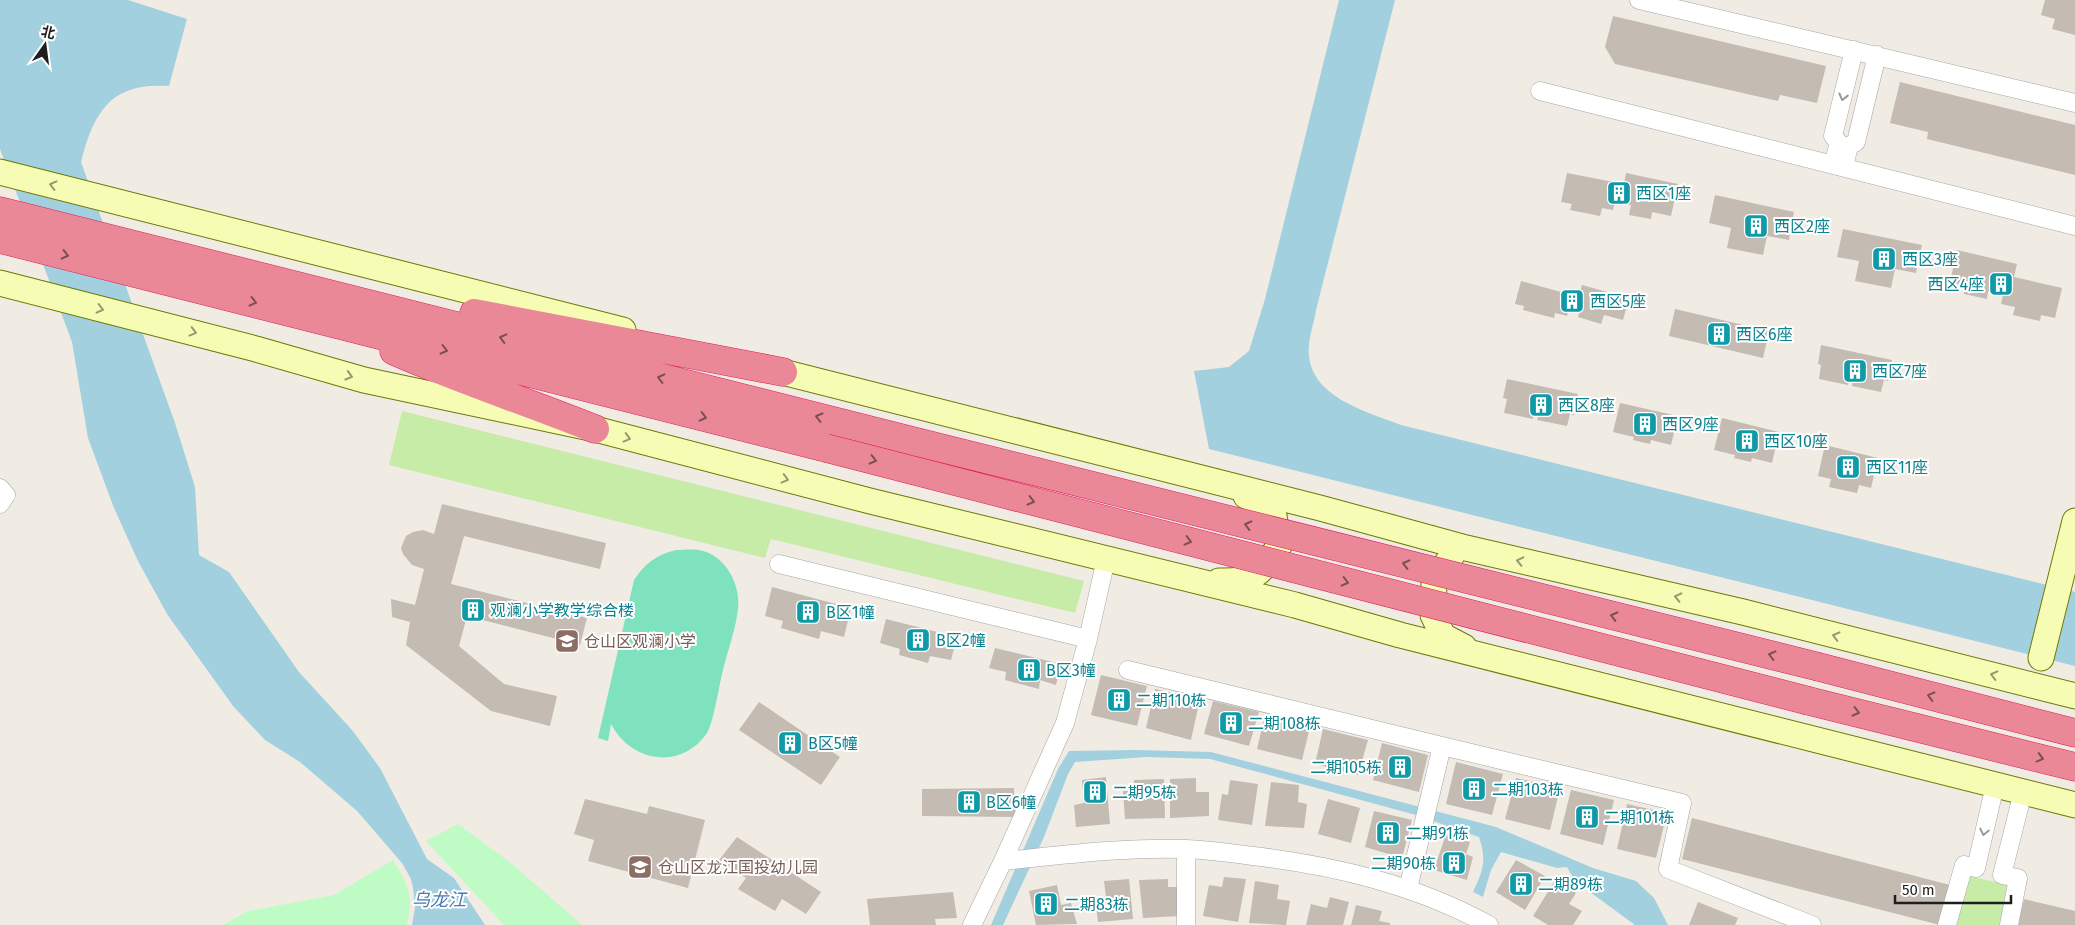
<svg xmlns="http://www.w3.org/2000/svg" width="2075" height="925" font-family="'Fira Sans','Noto Sans SC',sans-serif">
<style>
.grass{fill:#c7eca7}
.park{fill:#bffcc5}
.pitch{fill:#7ee2be}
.water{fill:#a2d0df}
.building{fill:#c4bbb3}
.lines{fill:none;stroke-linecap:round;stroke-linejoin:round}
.street-casing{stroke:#a5a5a5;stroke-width:19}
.secondary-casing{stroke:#6a7a00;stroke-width:27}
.highway-casing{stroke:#e21c5b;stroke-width:29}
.street{stroke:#fff;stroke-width:18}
.secondary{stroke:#f7fcb5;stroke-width:25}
.highway{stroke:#ea8898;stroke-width:28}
.highway-bridge-casing{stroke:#e21c5b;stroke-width:29;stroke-linecap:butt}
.highway-bridge{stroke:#ea8898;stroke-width:28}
.oneway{stroke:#9a9a9a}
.oneway2{stroke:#959871}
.oneway3{stroke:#7a4e55}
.labels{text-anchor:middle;stroke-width:4;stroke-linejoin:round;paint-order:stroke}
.culture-label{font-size:16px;fill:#0d838f;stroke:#fff;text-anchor:start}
.education-label{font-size:16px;fill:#785e54;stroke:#fff;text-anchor:start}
.water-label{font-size:18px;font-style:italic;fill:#4679b2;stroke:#fff}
</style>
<rect width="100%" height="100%" fill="#f0ece4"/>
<path class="grass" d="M402,411L1084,581L1075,613L771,539L765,558L389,465Z
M1969,876L2008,885L2000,925H1955Z"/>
<path class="park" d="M458,824L511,863L582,925H504L426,841Z
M393,860C408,884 414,895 407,925H223L248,911L334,895Z"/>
<path class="pitch" d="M676,550C683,550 692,549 699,550C724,554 741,583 738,608C736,630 727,652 722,674C719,687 713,724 707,733C681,771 631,762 611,724L608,741L598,738L634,580C646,563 656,555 676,550Z"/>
<path class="water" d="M0,0H128L187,19L169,86C111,82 94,111 81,162L175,423L195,487L199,555L229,572L299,672L352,730L380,768L427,859L454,878L485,925H412L415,908L413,888L411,879L402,863L357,811L300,762L265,740L233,706L167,614L138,561L114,508L88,438L72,342L0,149Z
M1339,0H1395L1316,310C1314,324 1307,342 1309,356C1313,398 1368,412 1401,425L2075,592V666L1209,449L1194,371L1229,367L1249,351L1265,299Z
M1135,750L1211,752L1496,827L1593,868L1636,881L1654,898L1668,925H1635L1575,881L1567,867L1557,868L1501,852L1491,870L1483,897L1473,892C1483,870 1487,861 1479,837L1416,815L1210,759L1147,757L1075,762L1068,774L1044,837L1003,925H991L1058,769L1069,751Z"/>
<path class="building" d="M2045,0H2075V35L2052,29L2055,19L2041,15Z
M1613,16L1826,66L1817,103L1780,95L1778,101L1615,64L1605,47Z
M1900,82L2075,125V175L1927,139L1928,132L1890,123Z
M1567,173L1624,184L1626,173L1678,184L1671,216L1652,212L1651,219L1629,215L1631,205L1615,202L1613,210L1602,208L1600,216L1570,210L1572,204L1561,202Z
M1715,195L1794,212L1789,240L1767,236L1763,255L1727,248L1731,228L1709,223Z
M1843,229L1922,245L1916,273L1895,269L1891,288L1855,281L1859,261L1837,257Z
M1957,250L2017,264L2014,277L2062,288L2055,318L2041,315L2040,321L2013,315L2015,307L2001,304L2003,295L1988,291L1987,299L1964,294L1965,286L1950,282Z
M1521,281L1579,297L1582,285L1629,298L1623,320L1604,315L1601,324L1578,317L1580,311L1569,308L1567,316L1555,313L1554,318L1523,310L1524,306L1515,304Z
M1675,309L1769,331L1763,358L1669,336Z
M1821,345L1892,360L1888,381L1884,380L1881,392L1852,386L1853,377L1850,376L1848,385L1819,379L1821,365L1818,364Z
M1507,379L1578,394L1574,415L1570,414L1567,426L1537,420L1539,411L1535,410L1533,419L1504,413L1507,399L1503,398Z
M1620,403L1678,416L1671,445L1651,440L1650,444L1633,440L1634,437L1613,432Z
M1722,418L1779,432L1772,463L1752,458L1751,462L1734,458L1735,455L1714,450Z
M1825,445L1878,458L1871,488L1859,485L1857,493L1829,487L1831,479L1818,476Z
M442,504L606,543L600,569L464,536L451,584L587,618L580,645L467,616L459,646L504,684L557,696L550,726L491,711L406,645L410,622L392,617L391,599L415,605L424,569L412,565L403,554L401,548L406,536L413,532L423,530L434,534Z
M772,587L851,608L844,637L821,631L819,639L781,628L783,621L765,616Z
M886,619L957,637L951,660L930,656L928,663L899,655L900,649L880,643Z
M995,648L1061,664L1056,685L1040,680L1039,689L1005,680L1006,672L989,668Z
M1101,675L1147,686L1137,726L1091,715Z
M1155,689L1200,699L1191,740L1146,728Z
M1213,701L1259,712L1249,746L1204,734Z
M759,702L840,757L821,785L739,730Z
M1265,715L1310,727L1302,760L1257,749Z
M1323,729L1368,740L1358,775L1315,764Z
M1382,743L1428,755L1419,792L1373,780Z
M1456,762L1503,774L1492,815L1446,804Z
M1106,777L1110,824L1076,827L1074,805L1084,803L1082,780Z
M1196,778V792H1209V816L1170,818V779Z
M1516,778L1560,788L1550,830L1505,819Z
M1164,779L1165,818L1125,819L1123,791H1134V780Z
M1230,780L1258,784L1252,825L1218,820L1222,794L1228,795Z
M1271,782L1299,785L1298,802L1307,804L1304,828L1265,826Z
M1014,788L1015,817L922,816V789Z
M1571,790L1614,800L1603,845L1560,834Z
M585,799L647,814L649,806L705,820L688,888L588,861L594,840L574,834Z
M1328,799L1360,808L1351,843L1318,834Z
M1627,804L1667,813L1656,858L1617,849Z
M1374,811L1412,820L1402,858L1365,847Z
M1692,818L1950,885L1940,925L1682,859Z
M1446,834L1470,842L1466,854L1473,857L1467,880L1434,870Z
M737,837L821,892L806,914L782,899L775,911L738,889L746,878L719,860Z
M1516,860L1545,876L1525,910L1496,892Z
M1224,877L1246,879L1238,922L1203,916L1209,885L1222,887Z
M1129,879L1133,919L1098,922L1095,898L1106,897L1104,881Z
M1168,879V887H1177L1180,916L1143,918L1139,880Z
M1255,881L1279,885L1277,899L1290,901L1286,925L1249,923Z
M1554,882L1576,893L1569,904L1582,911L1573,925H1548L1533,916Z
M1057,885L1061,905L1071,903L1077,924L1036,925L1029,891Z
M953,892L957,918L935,919L936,925H870L867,899Z
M1330,897L1349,902L1343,925H1306L1311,904L1327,908Z
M2024,899L2075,911V925H2018Z
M1698,902L1738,918L1735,925H1689Z
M1356,905L1382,911L1379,921L1390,923V925H1351Z"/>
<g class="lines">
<defs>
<path id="street" d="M1639,0L2075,103
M1540,91L2075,226
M1833,164L1839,143L1833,136L1854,50
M1844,166L1849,146L1856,142L1877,55
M0,488L6,495L0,504
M779,564L1088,639
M1128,670L1442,746
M1186,849V925
M1003,861C1064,855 1125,847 1185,849C1208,850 1231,853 1253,856C1336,866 1416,885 1489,925
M1408,889L1442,746L1682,803L1668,869L1812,925
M972,925L1003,861L1065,723L1088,639L1106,559
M1947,925L1964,865L1976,868L1995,785
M2009,925L2018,878L2002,875L2023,792"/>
<path id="secondary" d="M0,172L623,330
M0,283L256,349L364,380L595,429L870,501L1295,605L1400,635L2075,805
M763,367L1320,508L1466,548L1743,612L2075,696
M1451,557L1434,582L1433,615L1443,636L1464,647
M1219,581C1254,582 1260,575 1279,546L1274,516L1255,500L1246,496
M2041,658L2075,521"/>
<path id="highway" d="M0,211L917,442
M0,239L826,448
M474,313L783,372
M394,351C460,380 528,402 595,429
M1819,667L2075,733
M1809,701L2075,767"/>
</defs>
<use href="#street" class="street-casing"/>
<use href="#secondary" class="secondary-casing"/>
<use href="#highway" class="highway-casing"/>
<use href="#street" class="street"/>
<use href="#secondary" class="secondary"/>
<use href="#highway" class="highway"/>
<defs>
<path id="highway-bridge" d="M917,442L1819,667
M826,448L1809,701"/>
</defs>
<use href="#highway-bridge" class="highway-bridge-casing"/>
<use href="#highway-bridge" class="highway-bridge"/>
</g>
<defs><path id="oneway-chevron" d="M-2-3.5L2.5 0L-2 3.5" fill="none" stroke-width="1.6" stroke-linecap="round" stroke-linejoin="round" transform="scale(1.25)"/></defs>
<g class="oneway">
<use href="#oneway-chevron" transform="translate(1843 97) rotate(104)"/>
<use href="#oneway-chevron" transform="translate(1984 832) rotate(102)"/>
</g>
<g class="oneway2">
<use href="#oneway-chevron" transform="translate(53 185) rotate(-166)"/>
<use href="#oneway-chevron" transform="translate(100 309) rotate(14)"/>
<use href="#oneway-chevron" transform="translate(193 332) rotate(15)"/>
<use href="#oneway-chevron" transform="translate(349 376) rotate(16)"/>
<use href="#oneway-chevron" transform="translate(627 438) rotate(15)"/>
<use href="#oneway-chevron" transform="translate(785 479) rotate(15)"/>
<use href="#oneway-chevron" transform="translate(1520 561) rotate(-167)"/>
<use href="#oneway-chevron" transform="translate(1678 597) rotate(-167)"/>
<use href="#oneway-chevron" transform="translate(1836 636) rotate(-166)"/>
<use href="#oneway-chevron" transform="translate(1994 675) rotate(-166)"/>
</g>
<g class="oneway3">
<use href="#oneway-chevron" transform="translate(65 255) rotate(14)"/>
<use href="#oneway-chevron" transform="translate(253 302) rotate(14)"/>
<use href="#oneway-chevron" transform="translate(503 338) rotate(-166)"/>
<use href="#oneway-chevron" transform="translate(444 350) rotate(14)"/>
<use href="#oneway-chevron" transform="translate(661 378) rotate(-166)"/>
<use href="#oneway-chevron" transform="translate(703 417) rotate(14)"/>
<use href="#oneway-chevron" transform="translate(819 417) rotate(-166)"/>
<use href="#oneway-chevron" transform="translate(873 460) rotate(14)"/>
<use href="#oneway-chevron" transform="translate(1031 501) rotate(14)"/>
<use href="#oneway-chevron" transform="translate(1248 525) rotate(-166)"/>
<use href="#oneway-chevron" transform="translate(1188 541) rotate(14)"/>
<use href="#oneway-chevron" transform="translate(1406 564) rotate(-166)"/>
<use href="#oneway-chevron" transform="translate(1345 582) rotate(14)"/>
<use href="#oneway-chevron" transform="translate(1614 616) rotate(-166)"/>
<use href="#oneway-chevron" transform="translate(1772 655) rotate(-166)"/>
<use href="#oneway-chevron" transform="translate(1931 696) rotate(-165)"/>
<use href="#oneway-chevron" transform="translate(1856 712) rotate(14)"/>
<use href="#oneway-chevron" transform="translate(2040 758) rotate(15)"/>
</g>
<defs>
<symbol id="building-square" viewBox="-11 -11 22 22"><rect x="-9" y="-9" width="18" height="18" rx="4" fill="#0f9aa8" stroke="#fff"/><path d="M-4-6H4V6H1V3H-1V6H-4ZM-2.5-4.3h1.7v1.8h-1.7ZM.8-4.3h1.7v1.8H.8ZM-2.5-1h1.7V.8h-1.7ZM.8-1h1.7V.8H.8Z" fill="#fff"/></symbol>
<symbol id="school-square" viewBox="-11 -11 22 22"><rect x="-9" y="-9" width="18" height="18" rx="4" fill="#8d6e63" stroke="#fff"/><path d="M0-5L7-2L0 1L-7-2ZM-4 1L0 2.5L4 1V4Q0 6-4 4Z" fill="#fff"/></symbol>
</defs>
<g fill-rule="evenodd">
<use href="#building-square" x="1605" y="179" width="28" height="28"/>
<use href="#building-square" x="1742" y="212" width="28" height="28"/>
<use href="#building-square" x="1870" y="245" width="28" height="28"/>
<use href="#building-square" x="1987" y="270" width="28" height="28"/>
<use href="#building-square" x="1558" y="287" width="28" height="28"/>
<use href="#building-square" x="1705" y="320" width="28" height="28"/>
<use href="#building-square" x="1841" y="357" width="28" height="28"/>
<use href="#building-square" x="1527" y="391" width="28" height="28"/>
<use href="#building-square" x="1631" y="410" width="28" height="28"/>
<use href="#building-square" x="1733" y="427" width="28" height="28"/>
<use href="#building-square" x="1834" y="453" width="28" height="28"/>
<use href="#building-square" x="459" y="596" width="28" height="28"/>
<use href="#building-square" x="794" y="598" width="28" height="28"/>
<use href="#building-square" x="904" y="626" width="28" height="28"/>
<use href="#school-square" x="553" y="627" width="28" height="28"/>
<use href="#building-square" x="1015" y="656" width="28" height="28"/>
<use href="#building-square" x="1105" y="686" width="28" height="28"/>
<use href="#building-square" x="1217" y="709" width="28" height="28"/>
<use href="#building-square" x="776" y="729" width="28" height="28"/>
<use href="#building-square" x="1386" y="753" width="28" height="28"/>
<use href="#building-square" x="1460" y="775" width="28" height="28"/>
<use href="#building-square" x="1081" y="778" width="28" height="28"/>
<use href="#building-square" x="955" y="788" width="28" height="28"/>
<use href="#building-square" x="1573" y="803" width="28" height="28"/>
<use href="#building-square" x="1374" y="819" width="28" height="28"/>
<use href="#building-square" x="1440" y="849" width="28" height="28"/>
<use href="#school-square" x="626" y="853" width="28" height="28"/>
<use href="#building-square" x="1507" y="870" width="28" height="28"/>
<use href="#building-square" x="1032" y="890" width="28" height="28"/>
</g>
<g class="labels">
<g class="culture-label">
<text x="1636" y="199">西区1座</text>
<text x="1774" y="232">西区2座</text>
<text x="1902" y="265">西区3座</text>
<text x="1984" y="290" text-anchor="end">西区4座</text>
<text x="1590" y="307">西区5座</text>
<text x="1736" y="340">西区6座</text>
<text x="1872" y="377">西区7座</text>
<text x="1558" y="411">西区8座</text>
<text x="1662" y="430">西区9座</text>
<text x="1764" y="447">西区10座</text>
<text x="1866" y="473">西区11座</text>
<text x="490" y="616">观澜小学教学综合楼</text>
<text x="826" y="618">B区1幢</text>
<text x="936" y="646">B区2幢</text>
<text x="1046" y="676">B区3幢</text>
<text x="1136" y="706">二期110栋</text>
<text x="1248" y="729">二期108栋</text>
<text x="808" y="749">B区5幢</text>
<text x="1382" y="773" text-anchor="end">二期105栋</text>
<text x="1492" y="795">二期103栋</text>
<text x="1112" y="798">二期95栋</text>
<text x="986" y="808">B区6幢</text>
<text x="1604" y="823">二期101栋</text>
<text x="1406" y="839">二期91栋</text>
<text x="1436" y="869" text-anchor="end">二期90栋</text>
<text x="1538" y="890">二期89栋</text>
<text x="1064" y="910">二期83栋</text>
</g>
<g class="education-label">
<text x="584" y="647">仓山区观澜小学</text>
<text x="658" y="873">仓山区龙江国投幼儿园</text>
</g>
<g class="water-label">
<text x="439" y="906">乌龙江</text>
</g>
</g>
<g transform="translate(45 45) rotate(14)" stroke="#ffffff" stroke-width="4" paint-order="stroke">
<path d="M0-4L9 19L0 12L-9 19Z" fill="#1e1e1e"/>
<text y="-8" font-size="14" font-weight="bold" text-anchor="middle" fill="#1e1e1e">北</text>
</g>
<path d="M1895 895v8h116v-8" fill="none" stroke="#1e1e1e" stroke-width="2.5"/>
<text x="1902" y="895" font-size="15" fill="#1e1e1e" stroke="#ffffff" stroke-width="4" paint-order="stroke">50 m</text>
</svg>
